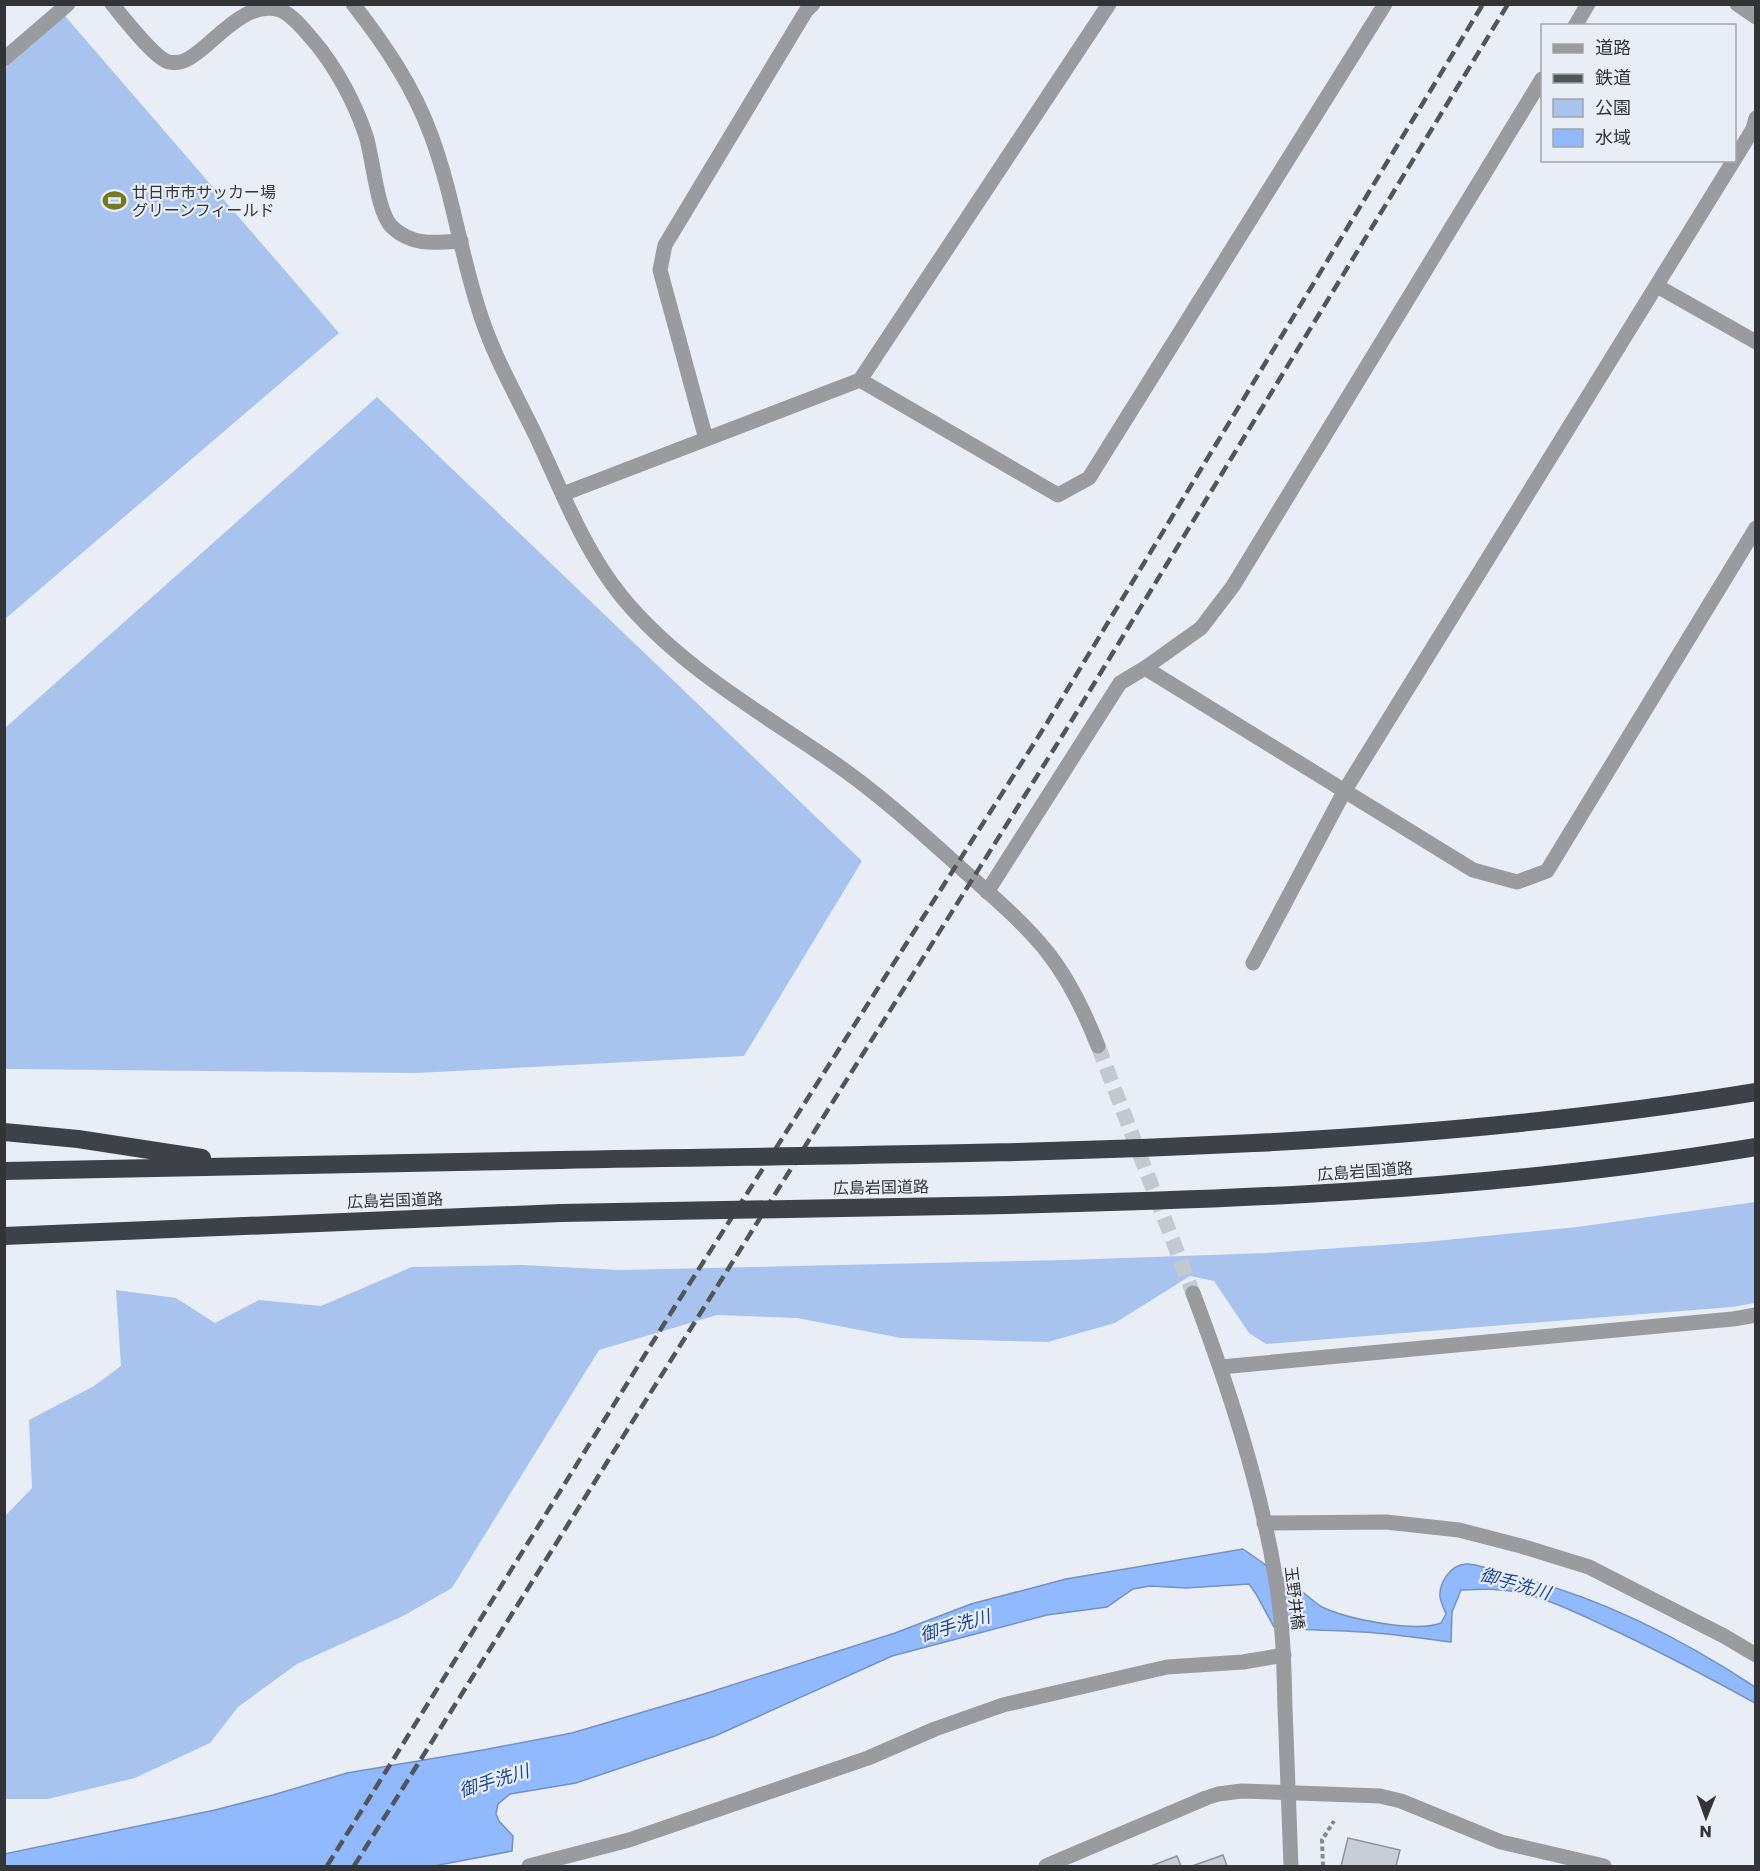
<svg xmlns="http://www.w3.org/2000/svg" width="1760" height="1871" font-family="Poppins,'Noto Sans JP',sans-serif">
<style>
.green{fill:#a9c3ef}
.water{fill:#91b9fd;stroke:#7491c2;stroke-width:1.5}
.building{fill:#c9ced6;stroke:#8f949b;stroke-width:1.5}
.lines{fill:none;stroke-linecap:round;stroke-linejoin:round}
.tertiary-tunnel{stroke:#c4c9d0;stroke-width:15;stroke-dasharray:15 8;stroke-linecap:butt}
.path{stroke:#85898e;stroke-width:4;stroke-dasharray:4.5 3;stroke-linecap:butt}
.service{stroke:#999b9f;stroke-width:15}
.minor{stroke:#999b9f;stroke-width:15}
.tertiary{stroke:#999b9f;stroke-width:15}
.motorway{stroke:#3e4248;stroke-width:18}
.rail{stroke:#525559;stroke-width:4.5;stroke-dasharray:12 6;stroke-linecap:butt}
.motorway-bridge{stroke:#3e4248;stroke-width:18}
.labels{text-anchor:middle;stroke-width:4.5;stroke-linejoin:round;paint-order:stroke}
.poi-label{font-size:16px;fill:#323437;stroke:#e9eef6;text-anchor:start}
.street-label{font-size:16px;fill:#323437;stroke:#e9eef6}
.water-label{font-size:18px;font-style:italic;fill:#194693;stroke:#e9eef6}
</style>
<rect width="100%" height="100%" fill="#e9eef6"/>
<path class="green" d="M65,16L339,333L5,619V68Z
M377,397L862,861L744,1056L416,1073L5,1069V728Z
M1755,1202V1303L1732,1307L1266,1344L1249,1333L1214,1281L1190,1276L1115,1323L1048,1342L901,1338L797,1318L717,1315L599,1350L452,1588L403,1616L297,1664L238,1707L210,1743L135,1778L48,1799H5V1516L32,1488L29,1420L94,1386L121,1366L116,1290L176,1298L215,1323L259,1300L321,1306L412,1267L521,1265L620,1270L1066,1260L1267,1253L1425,1242L1577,1227Z"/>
<path class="water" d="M1243,1549C1262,1562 1281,1576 1300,1590C1307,1595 1314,1602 1322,1607C1347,1619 1416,1633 1441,1623L1446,1614C1444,1609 1441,1603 1440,1597C1439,1583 1450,1565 1466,1564C1475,1563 1496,1571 1506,1574C1596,1595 1678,1636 1755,1687V1703C1706,1676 1657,1650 1605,1626C1579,1614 1553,1601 1525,1594C1504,1588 1483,1589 1461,1590L1452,1612L1451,1642C1426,1639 1401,1635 1376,1633C1342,1630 1308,1631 1274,1627L1256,1594L1249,1584L1186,1588L1150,1586L1133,1589L1107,1607L1047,1615L892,1656L715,1736L576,1783L510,1794L498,1804L496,1814L499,1821L513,1836L512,1851L434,1866H5L4,1854L215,1810L273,1795L347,1773L483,1750L572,1733L704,1694L895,1633L971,1604L1066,1579Z"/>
<path class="building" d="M1348,1838L1400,1850L1396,1866H1341Z
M1223,1855L1227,1866H1192Z
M1177,1856L1181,1866H1151Z"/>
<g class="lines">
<path class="tertiary-tunnel" d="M1098,1046L1193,1293"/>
<path class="path" d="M1323,1866L1322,1840L1334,1821"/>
<path class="service" d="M112,4C123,17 155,59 169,62C182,65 192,57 202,49C222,33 250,0 280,10C293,15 304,30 313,40C336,67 355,103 366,136C373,158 377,213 392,227C412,246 435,243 461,241
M4,59L68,4"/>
<path class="minor" d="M1737,4L1756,17
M1575,26L1588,4
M1734,160L1753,129L1756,118
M1657,286L1756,342
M860,380L1058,495L1089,478L1385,4
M706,439L660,270L665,245L806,11L813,4
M563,494L860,380L1109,4
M1145,668L1473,870L1517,882L1547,871L1756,528
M987,892L1120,683L1145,668L1201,628L1233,586L1542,79
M1253,963L1345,790L1734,160
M1221,1367L1733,1319L1756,1315
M1264,1523L1386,1522L1459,1530L1521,1546L1589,1567L1724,1636L1756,1655
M529,1866L629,1840L868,1758L935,1729L1003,1705L1167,1667L1243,1662L1284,1655"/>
<path class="tertiary" d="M353,4C385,45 413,86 431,135C452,191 460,251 478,307C491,351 515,393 535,434C561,489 583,549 622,597C679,666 757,710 830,760C874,790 913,825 953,861C985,890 1021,919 1048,953C1070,981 1085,1013 1098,1046
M1193,1293C1228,1386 1260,1482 1276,1581C1283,1623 1284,1665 1285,1708C1287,1761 1289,1814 1291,1866
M1046,1866L1206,1798L1218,1794L1242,1791L1380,1796L1401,1801L1501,1842L1604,1866"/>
<path class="motorway" d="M4,1132L78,1139L202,1158
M4,1171L560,1160
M4,1236L561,1213"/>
<path class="rail" d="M327,1866L674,1308L1047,723L1483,4
M354,1866L1064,733L1508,4"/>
<path class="motorway-bridge" d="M560,1160C959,1152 1361,1157 1756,1092
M561,1213C692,1210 822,1208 952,1206C1221,1201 1490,1191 1756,1147"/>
</g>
<defs>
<symbol id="stadium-bare" viewBox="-9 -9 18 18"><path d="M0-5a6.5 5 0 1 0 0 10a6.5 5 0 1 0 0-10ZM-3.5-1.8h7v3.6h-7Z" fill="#777920" stroke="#e9eef6" stroke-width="2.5" paint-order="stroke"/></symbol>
</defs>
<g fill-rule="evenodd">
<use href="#stadium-bare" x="98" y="184" width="33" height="33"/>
</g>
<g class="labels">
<g class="poi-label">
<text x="132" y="198">廿日市市サッカー場<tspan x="132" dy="18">グリーンフィールド</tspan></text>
</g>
<g class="street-label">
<text transform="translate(1365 1171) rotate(-4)" y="6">広島岩国道路</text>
<text transform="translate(881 1187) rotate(-1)" y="6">広島岩国道路</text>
<text transform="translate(395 1200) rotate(-2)" y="6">広島岩国道路</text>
<text transform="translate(1295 1598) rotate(83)" y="6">玉野井橋</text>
</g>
<g class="water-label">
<text transform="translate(1515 1584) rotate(16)" y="6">御手洗川</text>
<text transform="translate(955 1626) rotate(-16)" y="6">御手洗川</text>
<text transform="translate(494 1781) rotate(-17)" y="6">御手洗川</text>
</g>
</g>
<rect width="1760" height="1871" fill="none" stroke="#323437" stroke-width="12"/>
<rect x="1541" y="24" width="195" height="138" fill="#e9eef6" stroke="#a0a4aa" stroke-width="1.5"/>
<rect x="1553" y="44" width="30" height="9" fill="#999b9f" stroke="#a0a4aa" stroke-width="1.5"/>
<text x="1595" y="54" font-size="18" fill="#323437">道路</text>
<rect x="1553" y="74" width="30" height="9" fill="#525559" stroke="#a0a4aa" stroke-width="1.5"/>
<text x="1595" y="84" font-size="18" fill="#323437">鉄道</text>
<rect x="1553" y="99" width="30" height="18" fill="#a9c3ef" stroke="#a0a4aa" stroke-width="1.5"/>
<text x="1595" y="114" font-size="18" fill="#323437">公園</text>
<rect x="1553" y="129" width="30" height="18" fill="#91b9fd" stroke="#a0a4aa" stroke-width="1.5"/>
<text x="1595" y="144" font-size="18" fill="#323437">水域</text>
<g transform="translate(1706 1817) rotate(181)" stroke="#e9eef6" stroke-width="4.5" paint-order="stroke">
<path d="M0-4.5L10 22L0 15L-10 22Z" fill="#323437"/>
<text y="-9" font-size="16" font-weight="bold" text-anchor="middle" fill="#323437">N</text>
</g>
</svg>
